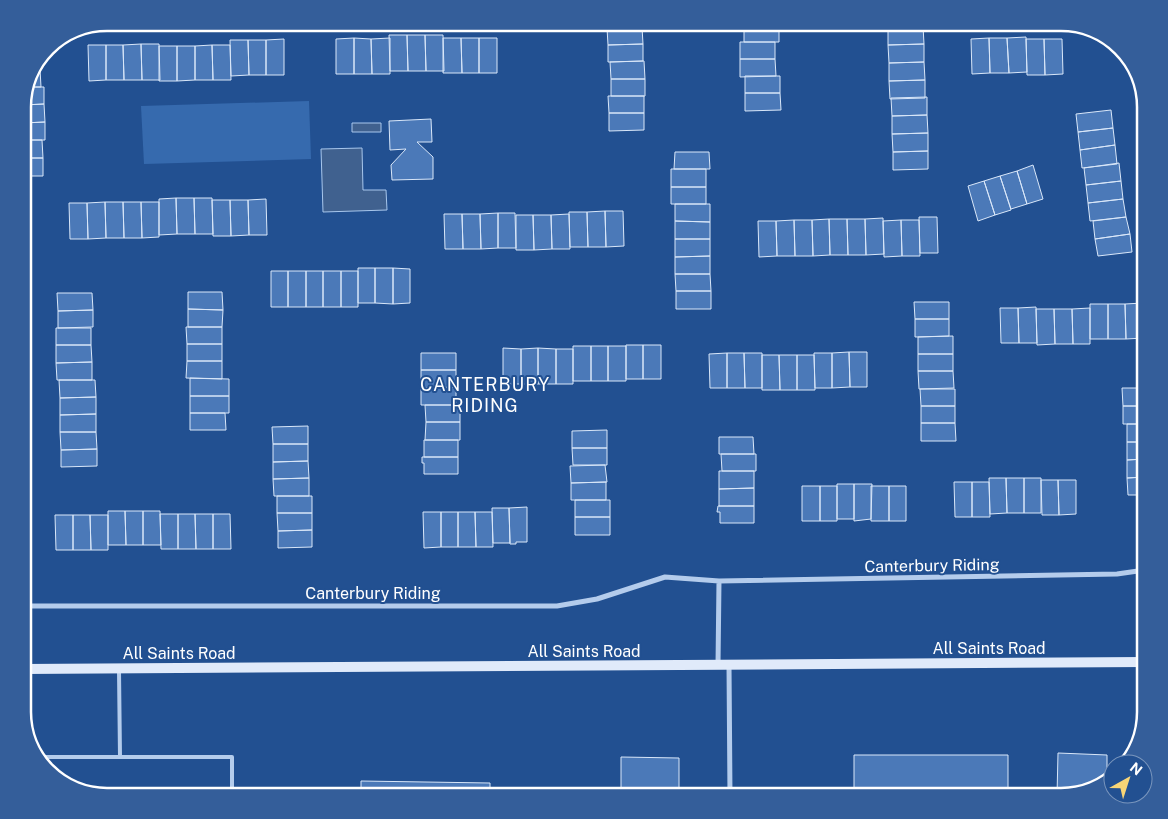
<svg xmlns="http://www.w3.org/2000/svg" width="1168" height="819" font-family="'Public Sans',sans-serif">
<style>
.green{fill:#366aae}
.water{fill:#40618f;stroke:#a8c7ed}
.building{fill:#4b79b8;stroke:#d9e7f9}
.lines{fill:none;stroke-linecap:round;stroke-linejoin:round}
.lane{stroke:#b4ccec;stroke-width:4}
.street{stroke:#b4ccec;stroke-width:5}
.secondary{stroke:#e0eafa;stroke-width:10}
.labels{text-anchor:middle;stroke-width:4;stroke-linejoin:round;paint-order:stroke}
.street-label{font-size:16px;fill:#fff;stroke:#225091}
.neighbourhood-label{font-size:18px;letter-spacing:1px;fill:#fff;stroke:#225091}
.rim{fill:none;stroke:#fff;stroke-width:2.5}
</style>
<rect width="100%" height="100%" fill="#225091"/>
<path class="green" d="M309,101L311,159L144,164L141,106Z"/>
<path class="water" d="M352,123H381V132H352Z
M362,148L363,190H386L387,210L323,212L321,149Z"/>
<path class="building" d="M779,24V42H744V25Z
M923,26L924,44L888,45V27Z
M642,27L643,44L608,45L607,28Z
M389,35H407L408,71H390Z
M407,35H425L426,71H408Z
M425,35H443L444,71H426Z
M1026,37L1027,72L1009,73L1007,38Z
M354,38L371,39L372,74H354Z
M354,38V74H336V39Z
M390,38V74H372L371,39Z
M443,38H461L462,73H443Z
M461,38H479V73H462Z
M479,38H497V73H479Z
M989,38L990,73L972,74L971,39Z
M989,38H1007L1009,73H990Z
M284,39V75H266V40Z
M1026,39H1044L1045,75H1027Z
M1044,39H1062L1063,74L1045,75Z
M230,40H248L249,75L231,76Z
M248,40H266V75H249Z
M740,42H775V59H740Z
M141,44H159L160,80H142Z
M141,44L142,80H124L123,45Z
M643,44V61L608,62V45Z
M924,44V62L889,63L888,45Z
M88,45H106V80L89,81Z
M106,45H123L124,80H106Z
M212,45H230L231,80H213Z
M212,45L213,80H195V46Z
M159,46H177V81H159Z
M177,46H195V80L177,81Z
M40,58V69H31Z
M740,59H775L776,76L740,77Z
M644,61L645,79H611L610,62Z
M924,62L925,80L889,81V63Z
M31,69H40L41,87H26Z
M745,76H780V93H745Z
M611,79H645V96H611Z
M925,80V98L890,99L889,81Z
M26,87H44V104L23,105Z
M745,93H780L781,110L745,111Z
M608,96H644V113H609Z
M927,97V115L892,116L891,98Z
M44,104L45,122L23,123V105Z
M1111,110L1113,128L1078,132L1076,114Z
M609,113H644V130L609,131Z
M927,115L928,133L892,134V116Z
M431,119L432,142H417L433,157V179L392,180L391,165L406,149L390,150L389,121Z
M45,122V140H23V123Z
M1113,128L1115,145L1080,150L1078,132Z
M928,133V151L893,152L892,134Z
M23,140H42L43,158H23Z
M1115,145L1117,164L1082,168L1080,150Z
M928,151V169L893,170V152Z
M675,152H709L710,169H674Z
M23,158H43V176H23Z
M1119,163L1121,181L1086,185L1084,168Z
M1033,165L1043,199L1027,204L1017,171Z
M671,169H706V187H671Z
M1017,171L1027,204L1011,209L1000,176Z
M1000,176L1011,210L995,215L984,181Z
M984,181L995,215L978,221L968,186Z
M1121,181L1123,199L1088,203L1086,185Z
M671,187H706V204H671Z
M176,198H194L195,234H177Z
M176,198L177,234L159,235V199Z
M194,198H212L213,234H195Z
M266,199L267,235H249L248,200Z
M1123,199L1126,217L1090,221L1088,203Z
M212,200H230L231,236H213Z
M230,200H248L249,235L231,236Z
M105,202H123L124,238H106Z
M105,202L106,238L88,239L87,203Z
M123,202H141L142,238H124Z
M141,202H159V237L142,238Z
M69,203H87L88,239H70Z
M675,204H710V222L675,221Z
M605,211L606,247H588L587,212Z
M605,211H623L624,246L606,247Z
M569,212H587L588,247H570Z
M498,213V248L481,249L480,214Z
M498,213H515L516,248H498Z
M444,214H462L463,249H445Z
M462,214H480L481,249H463Z
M569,214L570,249H552L551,215Z
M516,215H533L534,250H516Z
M533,215H551L552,249L534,250Z
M919,217H937L938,253H920Z
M1126,217L1130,234L1095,239L1093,221Z
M883,218L884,254L866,255L865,219Z
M829,219H847L848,255H830Z
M829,219L830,255L813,256L812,220Z
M847,219H865L866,255H848Z
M794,220H812L813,256H795Z
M794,220L795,256H777L776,221Z
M901,220H919L920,256H902Z
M901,220L902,256L884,257L883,221Z
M675,221L710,222V239H675Z
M758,221H776L777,256L759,257Z
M1130,234L1132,252L1098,256L1095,239Z
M675,239H710V256L675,257Z
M710,256V274H675V257Z
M358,268H375V303H358Z
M375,268H393V304L375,303Z
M393,268L410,269V303L393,304Z
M271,271H288V307H271Z
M288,271H306V307H288Z
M306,271H323V307H306Z
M323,271H341V307H323Z
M341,271H358V307H341Z
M675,274H710L711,291H676Z
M676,291H711V309H676Z
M188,292H222L223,310L188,309Z
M57,293H92L93,310L58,311Z
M914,302H949V319H915Z
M1143,303L1144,338L1126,339L1125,304Z
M1090,304H1108V339H1090Z
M1108,304H1125L1126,339H1108Z
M1036,307L1037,343H1019L1018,308Z
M1000,308H1018L1019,343H1001Z
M1090,308V344H1073L1072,309Z
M188,309L223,310L222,327H188Z
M1036,309H1054L1055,344L1037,345Z
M1054,309H1072L1073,344H1055Z
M93,310V327L58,328V311Z
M915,319H949V336L915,337Z
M186,327H222V344H187Z
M56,328H91V345H56Z
M953,336V354H918V337Z
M187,344H222V361H187Z
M56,345H91L92,362L56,363Z
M626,345H643V379H626Z
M643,345H661V379H643Z
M573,346H591V381H573Z
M591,346H608V381H591Z
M608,346H626V381H608Z
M503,348L521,349V384H503Z
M538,348V384H521V349Z
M538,348L556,349V384H538Z
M556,349H573V384H556Z
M849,352H867V387H850Z
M849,352L850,387L832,388V353Z
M421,353H456V370H421Z
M727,353H744L745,388H727Z
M727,353V388H710L709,354Z
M744,353H762V388H745Z
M814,353H832V388H815Z
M918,354H953V371H918Z
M762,355H779L780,390H762Z
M779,355H797V390H780Z
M797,355H814L815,390H797Z
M187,361H222V379L186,378Z
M92,362V380H57L56,363Z
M421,370H456V387L421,388Z
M918,371H953L954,388L919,389Z
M190,378L229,379V396H190Z
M59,380H95L96,397L60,398Z
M456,387V405H421V388Z
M1122,388H1145V406H1123Z
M920,389H955V406H921Z
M190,396H229V413H190Z
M96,397V414L60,415V398Z
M425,405H460V422H426Z
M921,406H955V423H921Z
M1123,406H1145V424H1123Z
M190,413H225L226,430H190Z
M96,414V432H60V415Z
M426,422H460V440H425Z
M921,423H955L956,441H921Z
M1127,424H1145V442H1127Z
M308,426V444H273L272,427Z
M607,430V448H572V431Z
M60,432H96L97,449L61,450Z
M719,437H753L754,454H719Z
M424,440H458V457H424Z
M1127,442H1145V459L1127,460Z
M273,444H308V461L273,462Z
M572,448H607V465H573Z
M97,449V466L61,467V450Z
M721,454H756V471H722Z
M422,457H458V474H424V463H422Z
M1145,459V477L1127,478V460Z
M308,461L309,478L273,479V462Z
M605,465L607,482L571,483L570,466Z
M719,471H754V488L719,489Z
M1145,477V495H1128L1127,478Z
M309,478V496H274L273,479Z
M989,478H1006L1007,513L990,514Z
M1006,478H1024V513H1007Z
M1024,478H1041V513H1024Z
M1041,480H1058L1059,515H1042Z
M1058,480H1076V514L1059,515Z
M606,482V500H571V483Z
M954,482H972V517H955Z
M972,482H989L990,517H972Z
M837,484H854V519H837Z
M854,484H872L871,519L854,521Z
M802,486H820V521H802Z
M820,486H837V521H820Z
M871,486H889V521H871Z
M889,486H906V521H889Z
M754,488V506H719V489Z
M277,496H312V513H277Z
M575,500H610V517H575Z
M718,506H754V523H720V512H717Z
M527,507V542H516V544H510L509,508Z
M492,508H509L510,543H493Z
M108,511H125L126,545H108Z
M125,511H143V545H126Z
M143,511H160L161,545H143Z
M423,512H441V547L424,548Z
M441,512H458V547H441Z
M458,512H475L476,547H458Z
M475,512H492L493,547H476Z
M277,513H312V530L278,531Z
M160,514H178V549H161Z
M178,514H195L196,549H178Z
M195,514H213V549H196Z
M213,514H230L231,549H213Z
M55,515H73V550H56Z
M73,515H90L91,550H73Z
M90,515H108V550H91Z
M575,517H610V535H575Z
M312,530V547L278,548V531Z
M1058,753L1107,755V781L1099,788L1057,796Z
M854,755H1008V796H854Z
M621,757L679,758V796H621Z
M361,781L490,783V796H361Z"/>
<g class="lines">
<path class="lane" d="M119,671L120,757
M37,757H232V796"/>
<path class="street" d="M23,606H557L597,599L665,577L719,581L1117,574L1145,570
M718,665L719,581
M729,665L730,796"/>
<path class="secondary" d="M23,669L1145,662"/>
</g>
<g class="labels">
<g class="street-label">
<text transform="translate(932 565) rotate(-1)" y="6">Canterbury Riding</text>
<text x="373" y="599">Canterbury Riding</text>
<text x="989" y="654">All Saints Road</text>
<text x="584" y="657">All Saints Road</text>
<text x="179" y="659">All Saints Road</text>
</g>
<g class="neighbourhood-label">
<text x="485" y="391">CANTERBURY<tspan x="485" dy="21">RIDING</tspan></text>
</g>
</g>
<path d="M0 0H1168V819H0ZM107 31H1061A76 76 0 0 1 1137 107V712A76 76 0 0 1 1061 788H107A76 76 0 0 1 31 712V107A76 76 0 0 1 107 31Z" fill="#345e9a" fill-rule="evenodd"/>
<path class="rim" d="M107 31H1061A76 76 0 0 1 1137 107V712A76 76 0 0 1 1061 788H107A76 76 0 0 1 31 712V107A76 76 0 0 1 107 31Z"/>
<g transform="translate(1128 779) rotate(39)"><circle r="24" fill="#225091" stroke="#7a96bd"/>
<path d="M0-4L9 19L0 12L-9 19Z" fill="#f8d576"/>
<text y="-8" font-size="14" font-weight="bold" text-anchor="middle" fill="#ffffff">N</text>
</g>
</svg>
